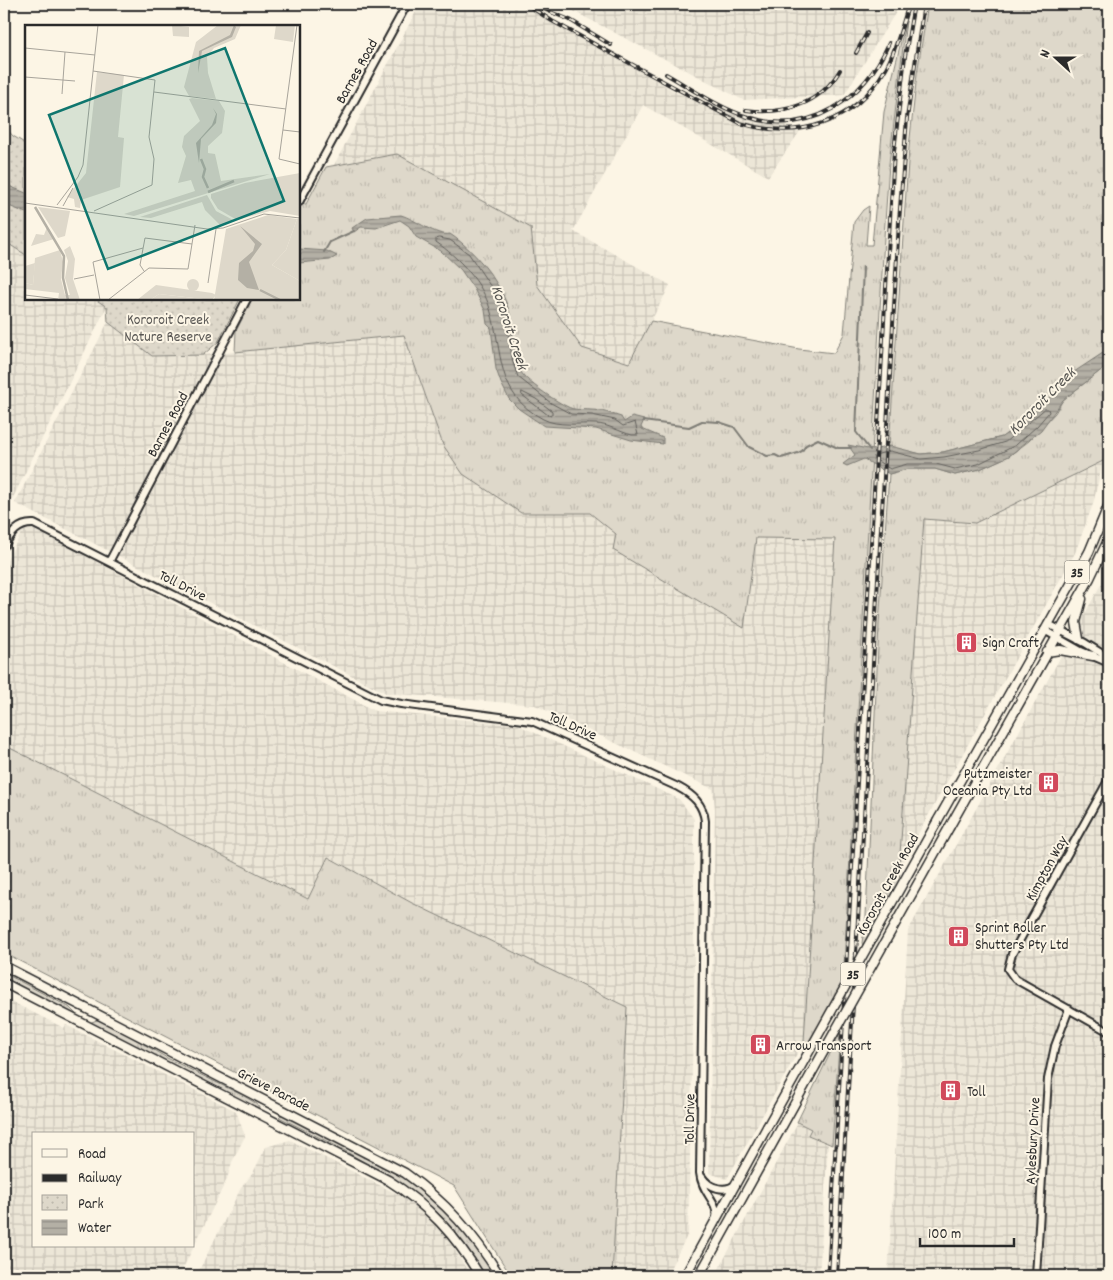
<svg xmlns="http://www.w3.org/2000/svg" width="1113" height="1280" font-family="Dekko,sans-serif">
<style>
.industrial{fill:url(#industrial-grid)}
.grass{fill:url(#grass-tufts);stroke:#84827a}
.park{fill:url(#park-dots);stroke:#84827a}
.water{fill:url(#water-rules);stroke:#7d7b74}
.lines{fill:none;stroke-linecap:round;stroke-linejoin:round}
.shore{stroke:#62605c;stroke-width:1}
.stream{stroke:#7d7b74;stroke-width:2}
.minor-casing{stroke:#2b2b2b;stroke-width:10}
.major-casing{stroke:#2b2b2b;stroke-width:11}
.minor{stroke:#fcf5e5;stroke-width:6}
.major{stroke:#fcf5e5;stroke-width:8}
.rail-casing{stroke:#2b2b2b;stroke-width:4}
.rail{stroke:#fcf5e5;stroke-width:2;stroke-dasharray:5.5;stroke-linecap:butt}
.major-bridge-casing{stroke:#2b2b2b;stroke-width:11;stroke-linecap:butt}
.major-bridge{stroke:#fcf5e5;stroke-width:8}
.labels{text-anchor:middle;stroke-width:4;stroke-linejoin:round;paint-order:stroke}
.shield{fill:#fcf5e5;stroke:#6a6863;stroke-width:1}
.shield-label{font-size:14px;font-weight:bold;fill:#2b2b2b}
.street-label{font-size:15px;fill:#2b2b2b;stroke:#fcf5e5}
.park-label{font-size:15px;fill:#585653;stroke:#fcf5e5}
.poi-label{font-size:15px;fill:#2b2b2b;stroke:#fcf5e5;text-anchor:start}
.water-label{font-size:16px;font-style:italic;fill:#545350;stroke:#fcf5e5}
.inset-river{fill:none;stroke:#b4b0a5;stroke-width:2.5}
.inset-road{fill:none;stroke:#a8a49b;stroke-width:1}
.view{fill:#0f766e;fill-opacity:0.15;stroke:#0f766e;stroke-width:2.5}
.inset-edge{fill:none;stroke:#2b2b2b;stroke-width:2.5}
</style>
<defs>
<pattern id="industrial-grid" width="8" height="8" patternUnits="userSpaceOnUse" patternTransform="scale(1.25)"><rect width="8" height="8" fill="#ece6d7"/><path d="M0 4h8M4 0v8" fill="none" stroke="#cbc5b9"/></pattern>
<pattern id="grass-tufts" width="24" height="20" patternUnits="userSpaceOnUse" patternTransform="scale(1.25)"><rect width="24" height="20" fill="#ded8ca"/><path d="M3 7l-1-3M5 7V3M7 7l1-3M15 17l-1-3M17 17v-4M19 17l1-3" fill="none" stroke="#bfbaae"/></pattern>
<pattern id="park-dots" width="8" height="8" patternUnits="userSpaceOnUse" patternTransform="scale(1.25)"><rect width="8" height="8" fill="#ded8ca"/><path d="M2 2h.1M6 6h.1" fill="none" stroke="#bfbaae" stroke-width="1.8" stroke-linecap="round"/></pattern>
<pattern id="water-rules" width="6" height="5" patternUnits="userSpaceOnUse" patternTransform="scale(1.25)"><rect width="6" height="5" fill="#b4b0a5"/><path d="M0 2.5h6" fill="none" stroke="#938f87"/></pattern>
</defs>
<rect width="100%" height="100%" fill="#fcf5e5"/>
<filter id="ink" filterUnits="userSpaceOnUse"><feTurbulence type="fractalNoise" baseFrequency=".02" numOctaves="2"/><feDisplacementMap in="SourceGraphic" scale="10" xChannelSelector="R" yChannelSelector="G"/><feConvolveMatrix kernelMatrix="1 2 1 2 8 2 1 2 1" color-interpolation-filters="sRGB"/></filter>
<g filter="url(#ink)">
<path class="industrial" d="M420,4H525L679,94L801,130L768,177L643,105L573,231L670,285L629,363L582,348L537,285L530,228L333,167Z
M560,4H901L844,95L743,100Z
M4,241L26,255V299H95L107,306L4,516Z
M108,322L152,356L203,355L404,335L443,445L521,513H590L744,627L756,538L835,539L804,1041L727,1179L709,1173L715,809L713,789L535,705L386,693L15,503Z
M1103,461L1093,504L1075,553L899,868L924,519L975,523Z
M26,524L375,711L518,725L679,799L694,819V985L688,1234L666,1276H612L627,1007L412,903L329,857L309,899L4,745V566Z
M1109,570V1276H888L908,931Z
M4,998L64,1028L66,1025L236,1111L245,1136L232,1162L227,1179L194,1246V1134H34V1246H194L179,1276H4Z
M798,1122L811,1129L808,1135L828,1145L819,1276H715Z
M290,1140L405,1198L415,1206L446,1236L471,1276H196L241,1188L253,1173L266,1147Z"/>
<path class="grass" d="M928,4H1109V349L1089,363L1017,428L1002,437L943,452L921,454L889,447L909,147L917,74Z
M906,21L889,164L884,237L843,984L809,1048L804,1041L835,539L756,538L744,628L613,550L616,534L590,513H521L463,474L443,445L404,335L235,352L236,331L252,299H299V202L304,201L303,204H306L326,167L397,154L531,228L537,285L582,348L629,363L651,321L799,349L834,353L844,334L854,222L863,210L869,206L866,245H872L884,112Z
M1109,364V461H1103L975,523L924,519L899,868L900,883L864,947L862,943L866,916L879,624L889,474L907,469H935L955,475L980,469L1009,456L1029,441L1055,413L1063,400Z
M4,745L308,899L328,857L412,903L627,1007L612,1276H511L454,1186L4,953Z
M4,973L69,1007L79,1017L4,980Z
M97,1020L110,1024L167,1058L244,1096L257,1104L260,1110L89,1023Z
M840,1033L832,1145L808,1135L811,1129L797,1122Z
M281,1115L291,1117C345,1145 403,1169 448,1212C467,1230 482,1254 496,1276H485L454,1230L436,1211L403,1185L340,1148L279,1117Z"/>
<path class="park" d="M4,126L13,136L26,144V255L4,241Z
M95,299H240L218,342L203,355L152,356L108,322L107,307Z"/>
<path class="water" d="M4,184L26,193V213L4,204Z
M401,215C415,219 437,237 450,234C477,252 505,287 511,319C513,331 516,363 521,372C527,382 554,400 566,406C575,411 581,409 591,410C601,410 612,414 621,417L624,422L632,417L644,420L641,427L642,429L663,438V444L631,440L596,429L544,426L519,409L509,399L501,383L496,369L491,328L487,324L485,310L474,289L461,270L441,251L416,237L409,226L400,220L376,228L361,227L354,232L352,228L367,218Z
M299,249L327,251L337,256L330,260L299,263Z
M1109,349V364L1063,400L1041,430L1009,456L980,469L955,475L935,469H908L889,474L864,459L847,466L843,464L855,455L848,445L873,450L890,446L921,454L943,452L1002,437L1038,409L1074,372Z"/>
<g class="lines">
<path class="shore" d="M439,238L450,240L469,254L497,296L506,319L513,363L518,377L551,403L571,414L592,415L615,420L623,426L635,422L638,435H632C620,432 607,424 596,424C579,423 558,427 543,419C494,393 504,353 490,309C483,283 458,257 436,242V239Z
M522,392L536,399L552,411V414L548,415L522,395Z
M1045,409H1048L1049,412L1037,426L1016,445L978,464L955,469L936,464H907L890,469L873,458L875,455L890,451L921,459L944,457L979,450L1005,442Z"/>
<path class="stream" d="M324,252L330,242L354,231
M863,267L856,432L870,450
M643,421L689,427L702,421L719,422L734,427L749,447L767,456L775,455L781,458L798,453L802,451L806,445L818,439L838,448H851"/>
<defs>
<path id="minor" d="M299,202L407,4
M4,546C11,534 18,523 34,524L381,700L401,704L532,721L678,787C693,795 703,804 705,821L700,1173C702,1194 719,1201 716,1218
M109,562L247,299
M1048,624L1085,643L1109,658
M1044,630L1081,651L1109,663
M1109,779L1012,954L1008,969L1015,979L1109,1032
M702,1177C709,1188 725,1193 736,1184
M1036,1276L1048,1079L1055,1046L1069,1009"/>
<path id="major" d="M1079,639L1076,622L1082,599
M1047,652L1060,650L1093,656
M938,820L1089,552L1109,504
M950,826L1090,578L1109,538
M4,966L405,1173C446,1202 474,1234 500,1276
M4,983L388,1180C428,1205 456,1236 480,1276
M685,1276L767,1127
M699,1276L815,1067"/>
</defs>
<use href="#minor" class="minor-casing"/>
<use href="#major" class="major-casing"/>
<use href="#minor" class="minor"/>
<use href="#major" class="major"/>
<defs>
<path id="rail" d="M526,4L552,21L740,123C799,141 855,123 886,68C896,50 901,29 907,10
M541,8L570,20L611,45
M856,53L867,33
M666,74C692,89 719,108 748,117C811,137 864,99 889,43
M746,110C783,115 820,105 840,70
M828,1276L894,151L905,56L914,4
M837,1276L899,222L907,118L924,4"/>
</defs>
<use href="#rail" class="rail-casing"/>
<use href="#rail" class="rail"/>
<defs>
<path id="major-bridge" d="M815,1067L950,826
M767,1127L938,820"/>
</defs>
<use href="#major-bridge" class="major-bridge-casing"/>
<use href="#major-bridge" class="major-bridge"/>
</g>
</g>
<defs>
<symbol id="building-square" viewBox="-11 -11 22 22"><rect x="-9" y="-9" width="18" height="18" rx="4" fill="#d1495b" stroke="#fcf5e5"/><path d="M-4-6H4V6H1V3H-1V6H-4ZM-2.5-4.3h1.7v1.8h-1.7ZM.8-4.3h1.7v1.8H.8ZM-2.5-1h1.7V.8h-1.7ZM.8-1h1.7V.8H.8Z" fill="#fff"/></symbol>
</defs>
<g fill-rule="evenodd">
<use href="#building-square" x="954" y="630" width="25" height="25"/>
<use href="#building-square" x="1036" y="770" width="25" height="25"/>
<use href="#building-square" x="946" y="924" width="25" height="25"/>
<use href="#building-square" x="748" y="1032" width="25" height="25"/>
<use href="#building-square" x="938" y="1078" width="25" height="25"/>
</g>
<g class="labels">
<g class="shield">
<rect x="1064.5" y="560.5" width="25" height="23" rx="4"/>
<rect x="840.5" y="962.5" width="25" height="23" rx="4"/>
</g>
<g class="shield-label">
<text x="1077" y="577">35</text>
<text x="853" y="979">35</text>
</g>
<g class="street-label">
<text transform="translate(356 71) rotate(-61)" y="5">Barnes Road</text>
<text transform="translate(167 424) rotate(-62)" y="5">Barnes Road</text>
<text transform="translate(183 585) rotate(27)" y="5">Toll Drive</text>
<text transform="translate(573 725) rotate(24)" y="5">Toll Drive</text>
<text transform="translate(1046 868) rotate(-61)" y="5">Kimpton Way</text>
<text transform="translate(887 884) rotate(-61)" y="5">Kororoit Creek Road</text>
<text transform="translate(274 1089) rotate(27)" y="5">Grieve Parade</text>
<text transform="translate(689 1119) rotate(-89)" y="5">Toll Drive</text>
<text transform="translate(1032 1141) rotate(-87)" y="5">Aylesbury Drive</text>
</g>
<g class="park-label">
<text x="168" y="324">Kororoit Creek<tspan x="168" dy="17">Nature Reserve</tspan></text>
</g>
<g class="poi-label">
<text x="982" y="647">Sign Craft</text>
<text x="1032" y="778" text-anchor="end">Putzmeister<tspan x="1032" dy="17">Oceania Pty Ltd</tspan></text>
<text x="975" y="932">Sprint Roller<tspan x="975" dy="17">Shutters Pty Ltd</tspan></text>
<text x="776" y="1050">Arrow Transport</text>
<text x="967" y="1096">Toll</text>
</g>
<g class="water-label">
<text transform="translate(511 327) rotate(72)" y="6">Kororoit Creek</text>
<text transform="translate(1041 400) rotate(-45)" y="6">Kororoit Creek</text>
</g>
</g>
<g transform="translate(25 25)">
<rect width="275" height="275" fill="#fcf5e5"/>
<path d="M147,0L164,2V12L148,11ZM251,0H270L268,17L249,14ZM72,47L99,50L93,112L99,113L95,162L56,175L55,183L50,182L49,174L42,172L61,148ZM167,73L194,76L200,86L197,108L183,121V128L190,129L196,156L245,149L109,191L99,189L170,166L166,155L153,158L161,131L157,122L159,111L175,96L164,74ZM275,148V191L245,186L212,195L193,184L186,173V169L220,158ZM182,170L191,186L210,196L195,200L180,185L177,177L126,193L115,192ZM13,182L45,186L40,211L33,213ZM272,194H275V256L247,240L261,225ZM22,202L29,214L6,221L11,209L19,210ZM45,221L50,234L48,254L55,275H33L34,268L0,264V258L8,260L10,233L35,225L38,237L36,254L40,270H45L40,253L43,236L39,225ZM131,260L187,268L191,270L187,275L134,269L125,275H112Z" fill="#ded8ca"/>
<path d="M162 260a6 6 0 1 1 12 0a6 6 0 1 1-12 0Z" fill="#ded8ca"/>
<path d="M193,0H216L210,14L189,23L182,32L183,48L191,74L164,71L159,62L171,17ZM243,190L272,194L261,225L247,240L275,256V275H189L201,204ZM10,238L8,260L0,258V241ZM134,269L187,275H125Z" fill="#ded8ca"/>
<path d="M209,0L211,2L207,12L177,26L173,48L174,26L205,10ZM188,83L192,89L191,98L176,114L174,138L171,118L187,100L191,89ZM215,201L237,219L224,237L234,265L222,263L213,255L214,238L228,226L230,219Z" fill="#b4b0a5"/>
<path class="inset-river" d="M176,134L180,144L178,152L183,163M183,167L209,156M10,182L39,231L38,253L43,275M235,265L255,275"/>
<path class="inset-road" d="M272,0L254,134L275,139M0,23L70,30M68,46L130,55L124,112L129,134L127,160L69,186M0,52L50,56M129,67L261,84M37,69L40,27M258,105L275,107M0,178L182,204L198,203L239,189L275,193M32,180L53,152L58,140L73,0M38,181L48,163M119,246L115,240L120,213L167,219M49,254L69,250M183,258L191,204M0,270L33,274M75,275L68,237L118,223M83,275L124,243L163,244L170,200"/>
<path class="view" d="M200,23L259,176L83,244L24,90Z"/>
<rect width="275" height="275" class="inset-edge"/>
</g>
<rect width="1113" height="1280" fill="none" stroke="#fcf5e5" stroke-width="20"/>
<rect x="10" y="10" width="1093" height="1260" fill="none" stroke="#2b2b2b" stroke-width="2" filter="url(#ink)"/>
<rect x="32" y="1132" width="162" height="115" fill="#fcf5e5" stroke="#a8a49b"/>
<rect x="42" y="1149" width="25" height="8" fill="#fcf5e5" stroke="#a8a49b"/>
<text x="78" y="1158" font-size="15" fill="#2b2b2b">Road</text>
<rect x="42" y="1174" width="25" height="8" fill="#2b2b2b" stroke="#a8a49b"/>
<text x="78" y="1182" font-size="15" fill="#2b2b2b">Railway</text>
<rect x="42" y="1195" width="25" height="15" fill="url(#park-dots)" stroke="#a8a49b"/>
<text x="78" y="1208" font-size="15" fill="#2b2b2b">Park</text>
<rect x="42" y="1220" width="25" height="15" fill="url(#water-rules)" stroke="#a8a49b"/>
<text x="78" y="1232" font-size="15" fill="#2b2b2b">Water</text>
<g transform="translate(1056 58) rotate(291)" stroke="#fcf5e5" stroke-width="4" paint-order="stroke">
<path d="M0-4L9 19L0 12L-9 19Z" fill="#2b2b2b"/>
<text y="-8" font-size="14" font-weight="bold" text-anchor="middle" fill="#2b2b2b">N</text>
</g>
<path d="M920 1238v8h94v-8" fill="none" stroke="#2b2b2b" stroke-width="2.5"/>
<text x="928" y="1238" font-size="15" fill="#2b2b2b" stroke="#fcf5e5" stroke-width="4" paint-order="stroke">100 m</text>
</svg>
